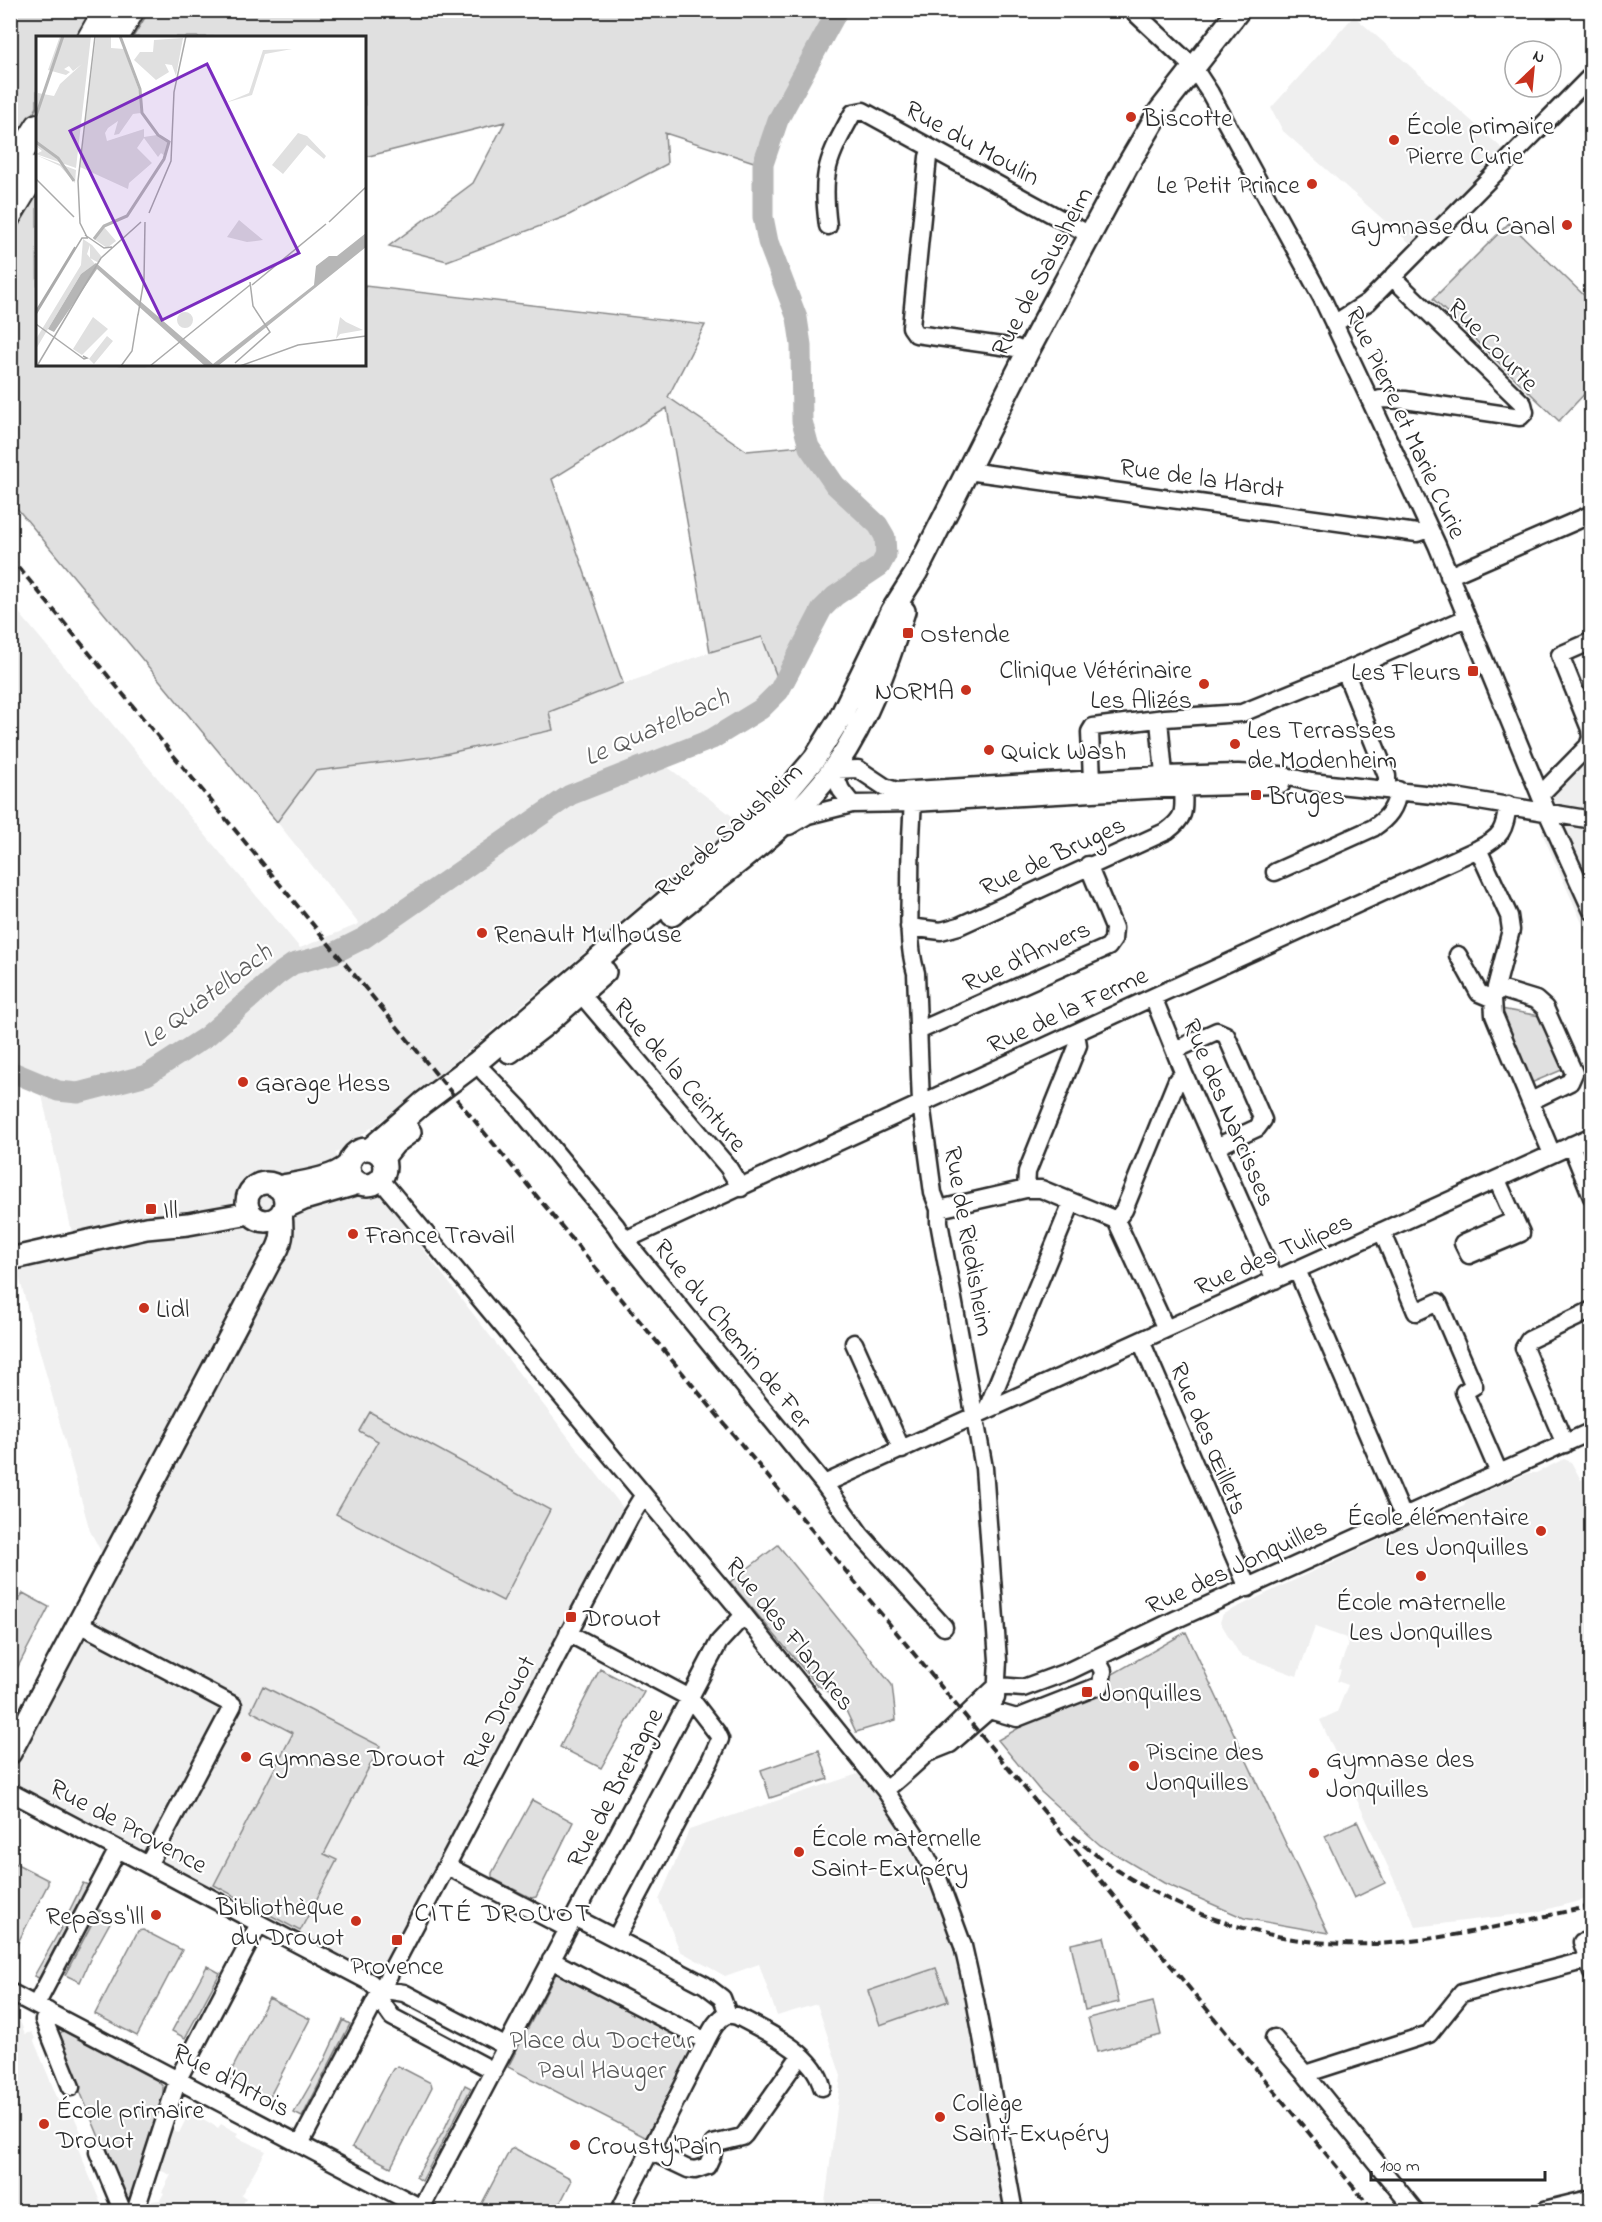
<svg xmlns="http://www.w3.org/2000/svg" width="1602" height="2222" font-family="'Indie Flower',sans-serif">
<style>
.built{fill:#efefef}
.green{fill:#e0e0e0;stroke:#868686;stroke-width:1.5}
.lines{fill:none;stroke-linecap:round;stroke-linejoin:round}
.river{stroke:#b6b6b6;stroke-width:21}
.minor-casing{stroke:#2b2b2b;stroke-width:21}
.major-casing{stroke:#2b2b2b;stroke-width:26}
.highway-casing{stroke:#2b2b2b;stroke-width:28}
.minor{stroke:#fff;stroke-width:16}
.major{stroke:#fff;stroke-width:21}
.highway{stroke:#fff;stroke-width:24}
.rail{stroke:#2b2b2b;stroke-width:4;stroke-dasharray:9 4.5;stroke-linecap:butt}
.poi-dot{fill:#c8321e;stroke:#fff;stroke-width:2}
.labels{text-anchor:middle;stroke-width:4.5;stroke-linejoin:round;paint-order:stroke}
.poi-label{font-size:26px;fill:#2b2b2b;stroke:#fff;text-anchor:start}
.street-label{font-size:26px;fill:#2b2b2b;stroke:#fff}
.park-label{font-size:26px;fill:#585858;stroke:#fff}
.water-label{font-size:27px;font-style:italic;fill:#5c5c5c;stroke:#fff}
.neighbourhood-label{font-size:27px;letter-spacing:1.5px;fill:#2b2b2b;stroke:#fff}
.inset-river{fill:none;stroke:#b6b6b6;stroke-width:3}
.inset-road{fill:none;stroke:#aaa;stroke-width:1.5}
.view{fill:#7b2cbf;fill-opacity:0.15;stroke:#7b2cbf;stroke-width:3}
.inset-edge{fill:none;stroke:#2b2b2b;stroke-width:3}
</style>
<rect width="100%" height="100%" fill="#fff"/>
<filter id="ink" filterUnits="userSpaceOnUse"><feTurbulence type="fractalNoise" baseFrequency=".0167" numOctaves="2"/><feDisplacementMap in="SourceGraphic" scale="12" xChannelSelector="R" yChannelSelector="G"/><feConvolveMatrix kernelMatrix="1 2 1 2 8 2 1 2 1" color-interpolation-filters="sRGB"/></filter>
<g filter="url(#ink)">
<path class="built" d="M1354,16L1504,150L1412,245L1283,131L1271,108Z
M10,602L300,948L359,924L277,822L315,771L431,757L553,730L549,712L710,652L762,637L780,685L665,765L740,822L404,1104L335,1154L382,1196L630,1517L377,1980L11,1784V1761L111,1570L90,1531L16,1266L76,1251L38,1077L11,1064Z
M1591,753V943L1542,833L1554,791Z
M1564,1459L1571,1462L1581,1480L1591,1476V1898L1536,1912L1416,1927L1320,1720L1337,1712L1348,1685L1337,1681L1341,1670L1339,1669L1348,1645L1346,1638L1315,1627L1297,1676L1240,1655L1220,1622L1223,1614L1434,1514L1441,1516L1464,1506L1467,1500L1529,1473H1536Z
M870,1770L957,1926L1009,2211H824L841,2076L817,2004L777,2016L759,1964L725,1976L680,1951L659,1900L689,1830Z
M20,2021L25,2034L32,2032L35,2039L34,2041L59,2102L61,2103L64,2114L72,2112L81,2132L73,2136L79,2146L78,2148L103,2209L106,2211H11L10,2025Z
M190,2111L218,2128L221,2124L234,2131L238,2133L236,2137L266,2151L241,2195L246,2198L239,2211H147L152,2201L160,2200L164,2193L162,2192L171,2175L159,2170L173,2130L179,2133Z"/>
<path class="green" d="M11,11H97L80,37L38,38L37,107L11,154Z
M149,11V10L831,11L775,115L757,163L665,133L667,164L567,216L447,261L389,246L473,183L505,122L365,157L364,38L133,37Z
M37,194L38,364H364L365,286L705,325L668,397L747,451L802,446L832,488L877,537L876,563L817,604L780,685L762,637L710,652L667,408L552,479L623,683L549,712L553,730L431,757L315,771L277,822L11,501V239Z
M1509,223L1591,302V387L1559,421L1433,299Z
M1501,1009L1540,1016L1564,1069L1531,1083Z
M370,1412L550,1510L503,1601L336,1514L378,1441L359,1431Z
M778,1545L892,1685L896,1720L856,1732L842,1702L816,1684L730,1582Z
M23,1593L49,1607L11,1680V1616Z
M1186,1632L1328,1933L1244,1918L1164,1883L1100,1845L1041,1792L998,1740Z
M600,1669L644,1692L601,1768L560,1747Z
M263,1686L380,1746L324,1854L337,1860L300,1931L214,1885L293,1733L251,1711Z
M819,1750L828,1779L770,1798L761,1770Z
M532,1800L573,1822L536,1897L531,1898L492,1878V1873Z
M1357,1821L1385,1883L1354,1898L1325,1836Z
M15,1863L48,1880V1884L11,1956L10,1864Z
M83,1883L88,1885L39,1978L34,1976L60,1930Z
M99,1910L113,1917L91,1957L80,1982L65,1975Z
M143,1930L182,1950L137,2036L95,2014L138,1931Z
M1104,1937L1119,2002L1085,2010L1071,1944Z
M207,1966L220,1973L185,2038L172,2031Z
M936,1968L948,2001L880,2025L868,1991Z
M558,1970L697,2041L647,2138L508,2067Z
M269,1998L310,2019L268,2100L227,2079Z
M1153,2002L1161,2035L1097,2052L1088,2018Z
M343,2020L350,2024L302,2117L294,2113L324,2061Z
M63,2031L158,2081L163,2087V2095L130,2198L127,2199L123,2195L58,2038V2035Z
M398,2066L431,2083L432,2087L391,2167L352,2147L390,2074L393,2069Z
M465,2085L471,2088L422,2181L416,2177L443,2132Z
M514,2148L570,2178L571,2182L556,2211L484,2212L479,2209L510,2150Z"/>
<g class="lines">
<path class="river" d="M10,1071L58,1091L78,1093L147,1075L207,1036L277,975L293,964L334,953L364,938L570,795L712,739L761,709L779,691L822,609L835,596L880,566L886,555L885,537L878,525L835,485L809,447L802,421L801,345L797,318L768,242L763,217V164L778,120L838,10"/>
<defs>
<path id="minor" d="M1132,10L1193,67L1210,93L1322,298L1371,402L1437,545L1547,812L1592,911
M931,148L928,157L911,327L916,334L1016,348L1027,353
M828,226C821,171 827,160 853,113L863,111L1090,235
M1334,324L1368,302L1592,75
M1371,402L1381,399L1405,400L1520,417L1525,412L1523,404L1392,277
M968,469L975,472L1417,533L1429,529
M1449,576L1592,514
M1345,671L1387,776V789
M1159,720L1165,785
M833,770L858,769L885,787L897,791L1164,775L1238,773L1281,775L1311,782L1461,798L1592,820
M833,770L841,790L852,804
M1092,780L1090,732L1093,727L1165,718L1242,713L1345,671L1466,618
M914,791C911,824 910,856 910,889C909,917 908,946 916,973L921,1103L933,1193L939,1209V1222L984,1468L998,1660L996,1698L989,1710L950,1744L930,1752
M1541,794L1588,746L1591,738L1590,729L1560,655L1592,641
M789,826L808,815L852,804L913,803L1199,787L1281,785
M1478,849L1509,916L1511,930L1493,999L1494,1015L1552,1154
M1275,872L1373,828C1388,818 1396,808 1398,790
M909,927L941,931L959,926L1167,831C1186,817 1184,810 1183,788
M1458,955L1479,993L1493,999
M1497,988L1536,1000L1545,1008L1574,1073L1570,1082L1531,1101
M581,994L728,1167L741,1188
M1153,997L1184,1074L1275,1280
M918,1030L925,1028L1108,947L1113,940L1114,928L1088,865
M1175,1050L1217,1031L1226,1035L1263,1120L1257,1128L1216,1147
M484,1072L518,1107L616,1226L625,1240L824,1484L860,1534L944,1627
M1571,1145L1592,1197
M380,1179L744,1615L885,1790L917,1838L939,1881L963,1946L975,1999L1014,2212
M1497,1180L1515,1220L1463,1243L1469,1255L1521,1233L1515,1220
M1026,1189L1027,1172L1078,1045L1076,1033
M939,1209L1026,1189H1041L1116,1220L1166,1329
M1116,1220L1124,1210L1177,1080L1184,1074
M1382,1231L1416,1312L1438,1302L1474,1386L1464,1392L1499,1473
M625,1240L1153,997L1478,849C1502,837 1504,831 1508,805
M1297,1270L1399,1507
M1141,1341L1248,1588
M854,1343L902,1450
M987,1409L1072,1202
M1565,1444L1524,1348L1529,1340L1592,1310
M824,1484L1592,1136
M78,1623L233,1705L148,1865
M568,1633L690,1698L717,1733L720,1739L710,1761L616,1938
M998,1686L1023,1688L1069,1671L1177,1619L1592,1431
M989,1710L1017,1718L1101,1685L1103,1671L1096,1658
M885,1790C925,1758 959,1721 997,1686
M10,1792L370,1982L380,1992V2000L392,2017L494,2071
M447,1866L568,1929
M574,1917L705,1985L722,1998L728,2014
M1582,1942L1592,1973
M551,1960L706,2041
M10,1992L429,2212
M380,1992L386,1990L404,1993L505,2046
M36,2005L118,1849
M48,2011L44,2020L71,2087
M1274,2038L1305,2074L1416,2212
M1305,2074L1429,2034L1462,1993L1587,1960
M300,2144L630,1517L643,1496
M650,2151L688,2169L695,2170L707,2166L713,2153V2144L742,2137L745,2134L800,2056
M98,2152L123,2212
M135,2212L178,2079L259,1924
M419,2212L719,1642L744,1615
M619,2212L706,2041C712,2029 716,2020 728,2014L737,2016C765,2031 815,2053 822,2087"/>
<path id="major" d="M672,915C726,870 793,826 834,768C867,722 887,665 904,611
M510,1052L545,1025L605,972
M370,1149L423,1103L476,1063L751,829L783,796L815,758L840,718L892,611L916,573L1027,353L1126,168L1159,112L1239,10
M349 1167a18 18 0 1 1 36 0a18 18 0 1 1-36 0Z
M383,1158L395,1143L410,1132
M247 1202a19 19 0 1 1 38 0a19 19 0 1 1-38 0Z
M277,1187C298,1183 335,1179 349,1164
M284,1208L304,1199L359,1183
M10,1259L146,1228L188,1224L250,1213
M10,1753L271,1259C283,1244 283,1232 281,1214
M1547,2212L1592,2201"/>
<path id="highway" d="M90,38L106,10
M116,38L132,10
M10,171L38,126
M10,214L38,168"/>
</defs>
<use href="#minor" class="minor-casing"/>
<use href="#major" class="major-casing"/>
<use href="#highway" class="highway-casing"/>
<use href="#minor" class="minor"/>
<use href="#major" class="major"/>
<use href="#highway" class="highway"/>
<path class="rail" d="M10,557L1374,2212
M1073,1836C1158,1911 1277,1952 1390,1943C1457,1938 1525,1920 1592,1906"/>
</g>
</g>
<g class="poi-dot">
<circle cx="1131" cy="117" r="6"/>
<circle cx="1394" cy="140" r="6"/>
<circle cx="1312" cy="184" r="6"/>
<circle cx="1567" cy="225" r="6"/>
<rect x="902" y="627" width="12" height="12" rx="3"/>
<rect x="1467" y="665" width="12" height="12" rx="3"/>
<circle cx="1204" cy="684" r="6"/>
<circle cx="966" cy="690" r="6"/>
<circle cx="1235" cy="744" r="6"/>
<circle cx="989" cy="750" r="6"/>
<rect x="1250" y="789" width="12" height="12" rx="3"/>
<circle cx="482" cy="933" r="6"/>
<circle cx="243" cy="1082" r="6"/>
<rect x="145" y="1203" width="12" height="12" rx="3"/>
<circle cx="353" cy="1234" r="6"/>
<circle cx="144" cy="1308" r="6"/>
<circle cx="1541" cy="1531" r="6"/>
<circle cx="1421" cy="1576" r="6"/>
<rect x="565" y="1611" width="12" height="12" rx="3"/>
<rect x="1081" y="1686" width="12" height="12" rx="3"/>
<circle cx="246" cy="1757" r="6"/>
<circle cx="1134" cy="1766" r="6"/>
<circle cx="1314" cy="1773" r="6"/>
<circle cx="799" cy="1852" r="6"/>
<circle cx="156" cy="1915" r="6"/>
<circle cx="356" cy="1921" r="6"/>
<rect x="391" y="1934" width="12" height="12" rx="3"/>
<circle cx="940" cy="2117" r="6"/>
<circle cx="44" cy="2124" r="6"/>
<circle cx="575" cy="2145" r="6"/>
</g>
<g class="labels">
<g class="poi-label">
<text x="1143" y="126">Biscotte</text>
<text x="1406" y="134">École primaire<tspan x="1406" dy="30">Pierre Curie</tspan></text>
<text x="1300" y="193" text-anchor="end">Le Petit Prince</text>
<text x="1555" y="234" text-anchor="end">Gymnase du Canal</text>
<text x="920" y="642">Ostende</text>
<text x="1192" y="678" text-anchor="end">Clinique Vétérinaire<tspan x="1192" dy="30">Les Alizés</tspan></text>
<text x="1461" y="680" text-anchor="end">Les Fleurs</text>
<text x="954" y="699" text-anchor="end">NORMA</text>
<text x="1247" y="738">Les Terrasses<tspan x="1247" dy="30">de Modenheim</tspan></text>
<text x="1001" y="759">Quick Wash</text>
<text x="1268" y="804">Bruges</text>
<text x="494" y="942">Renault Mulhouse</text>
<text x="255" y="1091">Garage Hess</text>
<text x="163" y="1218">Ill</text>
<text x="365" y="1243">France Travail</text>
<text x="156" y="1317">Lidl</text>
<text x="1529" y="1525" text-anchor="end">École élémentaire<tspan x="1529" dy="30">Les Jonquilles</tspan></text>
<text x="1421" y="1610" text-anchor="middle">École maternelle<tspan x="1421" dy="30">Les Jonquilles</tspan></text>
<text x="583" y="1626">Drouot</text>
<text x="1099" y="1701">Jonquilles</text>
<text x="1146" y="1760">Piscine des<tspan x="1146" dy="30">Jonquilles</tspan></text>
<text x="258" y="1766">Gymnase Drouot</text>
<text x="1326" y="1767">Gymnase des<tspan x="1326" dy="30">Jonquilles</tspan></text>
<text x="811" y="1846">École maternelle<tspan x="811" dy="30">Saint-Exupéry</tspan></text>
<text x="344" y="1915" text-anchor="end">Bibliothèque<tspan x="344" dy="30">du Drouot</tspan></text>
<text x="144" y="1924" text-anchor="end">Repass'Ill</text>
<text x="397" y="1974" text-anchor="middle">Provence</text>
<text x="952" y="2111">Collège<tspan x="952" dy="30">Saint-Exupéry</tspan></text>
<text x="56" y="2118">École primaire<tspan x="56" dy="30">Drouot</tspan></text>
<text x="587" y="2154">Crousty'Pain</text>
</g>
<g class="street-label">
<text transform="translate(973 142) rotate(29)" y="9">Rue du Moulin</text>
<text transform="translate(1041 271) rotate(-62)" y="9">Rue de Sausheim</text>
<text transform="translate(1494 344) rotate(46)" y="9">Rue Courte</text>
<text transform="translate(1407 422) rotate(65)" y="9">Rue Pierre et Marie Curie</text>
<text transform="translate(1202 477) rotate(8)" y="9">Rue de la Hardt</text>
<text transform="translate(728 829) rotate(-42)" y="9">Rue de Sausheim</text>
<text transform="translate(1052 855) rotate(-25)" y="9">Rue de Bruges</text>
<text transform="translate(1026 955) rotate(-25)" y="9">Rue d'Anvers</text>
<text transform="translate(1067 1009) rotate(-25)" y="9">Rue de la Ferme</text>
<text transform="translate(681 1074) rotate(50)" y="9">Rue de la Ceinture</text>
<text transform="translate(1230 1112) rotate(67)" y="9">Rue des Narcisses</text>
<text transform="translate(970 1241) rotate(80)" y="9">Rue de Riedisheim</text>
<text transform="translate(1273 1253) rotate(-24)" y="9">Rue des Tulipes</text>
<text transform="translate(734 1333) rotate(51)" y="9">Rue du Chemin de Fer</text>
<text transform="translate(1210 1438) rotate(67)" y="9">Rue des Œillets</text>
<text transform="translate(1236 1565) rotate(-25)" y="9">Rue des Jonquilles</text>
<text transform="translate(791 1633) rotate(51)" y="9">Rue des Flandres</text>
<text transform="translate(498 1712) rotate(-62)" y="9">Rue Drouot</text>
<text transform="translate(614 1787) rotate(-62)" y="9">Rue de Bretagne</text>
<text transform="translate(129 1825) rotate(28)" y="9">Rue de Provence</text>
<text transform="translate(232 2079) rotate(28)" y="9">Rue d'Artois</text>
</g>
<g class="park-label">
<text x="602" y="2048">Place du Docteur<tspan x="602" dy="30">Paul Hauger</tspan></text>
</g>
<g class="water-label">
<text transform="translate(656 726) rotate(-24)" y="9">Le Quatelbach</text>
<text transform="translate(206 995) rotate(-37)" y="9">Le Quatelbach</text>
</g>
<g class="neighbourhood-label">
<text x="503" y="1921">CITÉ DROUOT</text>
</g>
</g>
<g transform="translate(36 36)">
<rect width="330" height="330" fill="#fff"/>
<path d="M24,0H55L40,132L0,118L6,115L0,110L2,57L18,60L24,48L46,28L37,35L33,30L28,33L34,36L30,39L12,34ZM60,0H75V12L88,13L105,60V77L97,78L83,98L78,99L82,85L72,92L69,97L71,105L108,93V101L121,99L132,106L129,120L125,117L122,121L108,102L101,112L116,127L93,147L92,153L44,131ZM147,2L140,40L136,29L129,28L133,36L120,44L98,24L104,16H117L118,4ZM256,13L229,18L216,59L189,67L213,57L227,14ZM262,97L271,100L290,120L288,123L271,109L247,138L236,129ZM0,119L40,134L39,147L24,130ZM203,184L227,204L211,206L191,201ZM68,191L80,205L71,212L58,203ZM47,203L56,209L65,220L63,227L54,222V209L51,218L59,228L45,238L0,313V303L45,229ZM141 284a8 8 0 1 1 16 0a8 8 0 1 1-16 0ZM57,281L72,293L46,319L37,313ZM304,281L310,286L327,294L304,298L300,303ZM71,300L77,305L58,328L53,323Z" fill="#e0e0e0"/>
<path d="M330,197V211L182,330H169L61,233L18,296L12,293L45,238L60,227L177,328L278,249L280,230L293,220H301Z" fill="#b6b6b6"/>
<path class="inset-river" d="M0,80L27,0M0,106L22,122L38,145M58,203L68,190L91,180L128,123L133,106L122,99L106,77L104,53L84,0"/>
<path class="inset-road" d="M0,143L38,181M113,177L135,125L138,56L150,0M293,186L330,151M49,199L68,212L76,211M51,201L44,187L42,145L59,0M216,249L290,188M0,275L39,211M0,278L46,202H52M102,279L108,244L109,186M0,288L48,323L51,322L47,320M199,327L234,296L217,270L214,246M1,330L65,222L105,186M85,330L96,315L102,278M114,330L214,249M204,330L262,309L330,300"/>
<path class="view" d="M171,28L263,217L126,284L34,95Z"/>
<rect width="330" height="330" class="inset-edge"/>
</g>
<rect width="1602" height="2222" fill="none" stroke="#fff" stroke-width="36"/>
<rect x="18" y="18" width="1566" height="2186" fill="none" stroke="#2b2b2b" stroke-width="2" filter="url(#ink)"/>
<g transform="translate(1533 69) rotate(26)"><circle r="28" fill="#ffffff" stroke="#aaaaaa" stroke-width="1.5"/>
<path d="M0-4.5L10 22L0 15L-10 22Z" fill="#c8321e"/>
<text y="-9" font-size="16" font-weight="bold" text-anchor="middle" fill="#2b2b2b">N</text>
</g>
<path d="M1371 2171v9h174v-9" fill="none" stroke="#2b2b2b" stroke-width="3"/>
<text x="1380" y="2171" font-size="18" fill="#2b2b2b" stroke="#ffffff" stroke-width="4.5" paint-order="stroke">100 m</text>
</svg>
